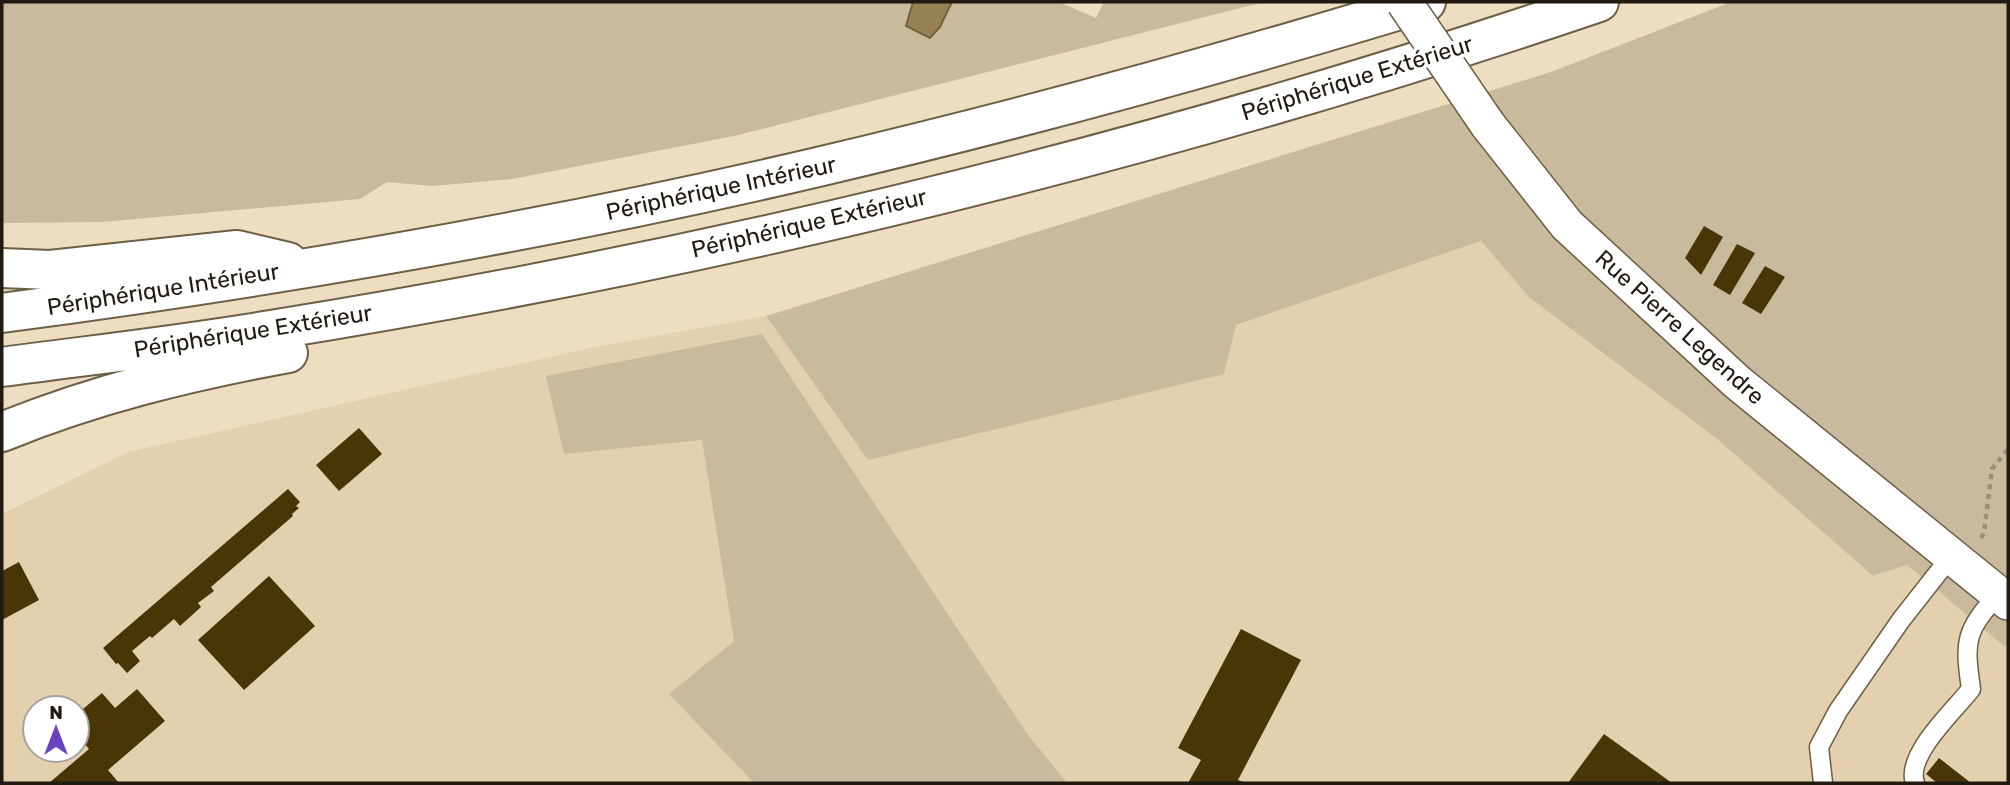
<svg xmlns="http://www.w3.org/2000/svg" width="2010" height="785" font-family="Rubik,sans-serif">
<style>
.built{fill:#e4d0af;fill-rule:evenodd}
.green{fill:#caba9d}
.water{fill:#988055;stroke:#746140;stroke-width:2}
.building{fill:#4a3507}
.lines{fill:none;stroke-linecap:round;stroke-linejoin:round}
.service-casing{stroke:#6d5f46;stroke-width:21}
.minor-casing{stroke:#6d5f46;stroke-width:38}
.trunk-casing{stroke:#6d5f46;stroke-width:42}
.path{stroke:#9b8f7b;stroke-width:4.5;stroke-dasharray:5 5;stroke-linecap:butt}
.service{stroke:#fff;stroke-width:18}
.minor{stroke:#fff;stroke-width:35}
.trunk{stroke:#fff;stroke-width:38}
.minor-bridge-casing{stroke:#6d5f46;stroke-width:38;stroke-linecap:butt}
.minor-bridge{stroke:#fff;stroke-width:35}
.labels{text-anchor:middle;stroke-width:7;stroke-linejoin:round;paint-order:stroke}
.street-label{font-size:23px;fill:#201a10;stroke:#fff}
</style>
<rect width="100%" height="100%" fill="#edddc1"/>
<path class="built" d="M1481,241L1529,297L1716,438L1873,576L1907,565L2008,649V783H2V514L128,452L595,347L766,316L868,460L1236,325ZM35,708H77V750H35Z"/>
<path class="green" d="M2,2H1059L1096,18L1104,2H1264L734,136L512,179L432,186L387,182L360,199L102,222L2,223Z
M1731,2H2008V643L2005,647L1907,565L1873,576L1716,438L1529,297L1481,241L1236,325L1224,374L868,460L766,316L1551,72Z
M762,334L1028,735L1067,783H754L669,694L734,641L702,440L564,454L546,376Z"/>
<path class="water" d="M913,2H952L940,27L930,38L906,26Z"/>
<path class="building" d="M1704,226L1723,237L1701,275L1685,258Z
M1737,244L1755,253L1730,295L1713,285Z
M1765,266L1785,277L1761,314L1742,303Z
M359,428L382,454L339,491L316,465Z
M288,489L300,502L296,506L299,508L292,514L293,516L211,587L214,591L198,603L201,607L180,626L174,619L152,638L150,636L132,651L140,661L127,673L118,663L116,664L103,648Z
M19,562L39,600L2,620V571Z
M269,576L315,626L244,690L198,640Z
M1241,629L1301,660L1238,780L1247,783H1188L1201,760L1178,748Z
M137,689L165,721L108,770L119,783H49L89,749L77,735V714L102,693L115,708Z
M1604,734L1672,783H1568Z
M1939,758L1971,783H1937L1926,774Z"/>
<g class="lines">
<defs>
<path id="service" d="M1823,783L1819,747L1838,711L1901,620L1952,555
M1915,783C1905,755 1955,710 1971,689C1964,640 1965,632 1998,594"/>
<path id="minor" d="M1488,125L1567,225L1737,382L2008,602"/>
<path id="trunk" d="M2,268L50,270L237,250L288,262
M2,313C275,277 549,230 818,167C1023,119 1225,63 1426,2
M2,367C92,355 182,345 271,330C720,258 1169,148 1599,2
M2,432C95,394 190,371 288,353"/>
</defs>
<use href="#service" class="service-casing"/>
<use href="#minor" class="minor-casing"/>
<use href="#trunk" class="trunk-casing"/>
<path class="path" d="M1981,538L1984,533L1992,469L2008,449"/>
<use href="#service" class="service"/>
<use href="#minor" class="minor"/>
<use href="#trunk" class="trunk"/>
<defs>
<path id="minor-bridge" d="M1404,2L1488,125"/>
</defs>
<use href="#minor-bridge" class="minor-bridge-casing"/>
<use href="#minor-bridge" class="minor-bridge"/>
</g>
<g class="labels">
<g class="street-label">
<text transform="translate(1357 78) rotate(-17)" y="8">Périphérique Extérieur</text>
<text transform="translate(721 188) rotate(-12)" y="8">Périphérique Intérieur</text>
<text transform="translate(809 223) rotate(-13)" y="8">Périphérique Extérieur</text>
<text transform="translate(163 289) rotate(-9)" y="8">Périphérique Intérieur</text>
<text transform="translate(1680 327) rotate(42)" y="8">Rue Pierre Legendre</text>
<text transform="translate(253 331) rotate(-9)" y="8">Périphérique Extérieur</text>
</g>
</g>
<rect width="2010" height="785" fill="none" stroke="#201a10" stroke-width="7"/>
<g transform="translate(56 729)"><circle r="33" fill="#ffffff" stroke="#a6a39f" stroke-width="2"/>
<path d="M0-5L12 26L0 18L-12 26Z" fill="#6845be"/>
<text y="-10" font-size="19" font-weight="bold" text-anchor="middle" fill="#201a10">N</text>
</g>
</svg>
